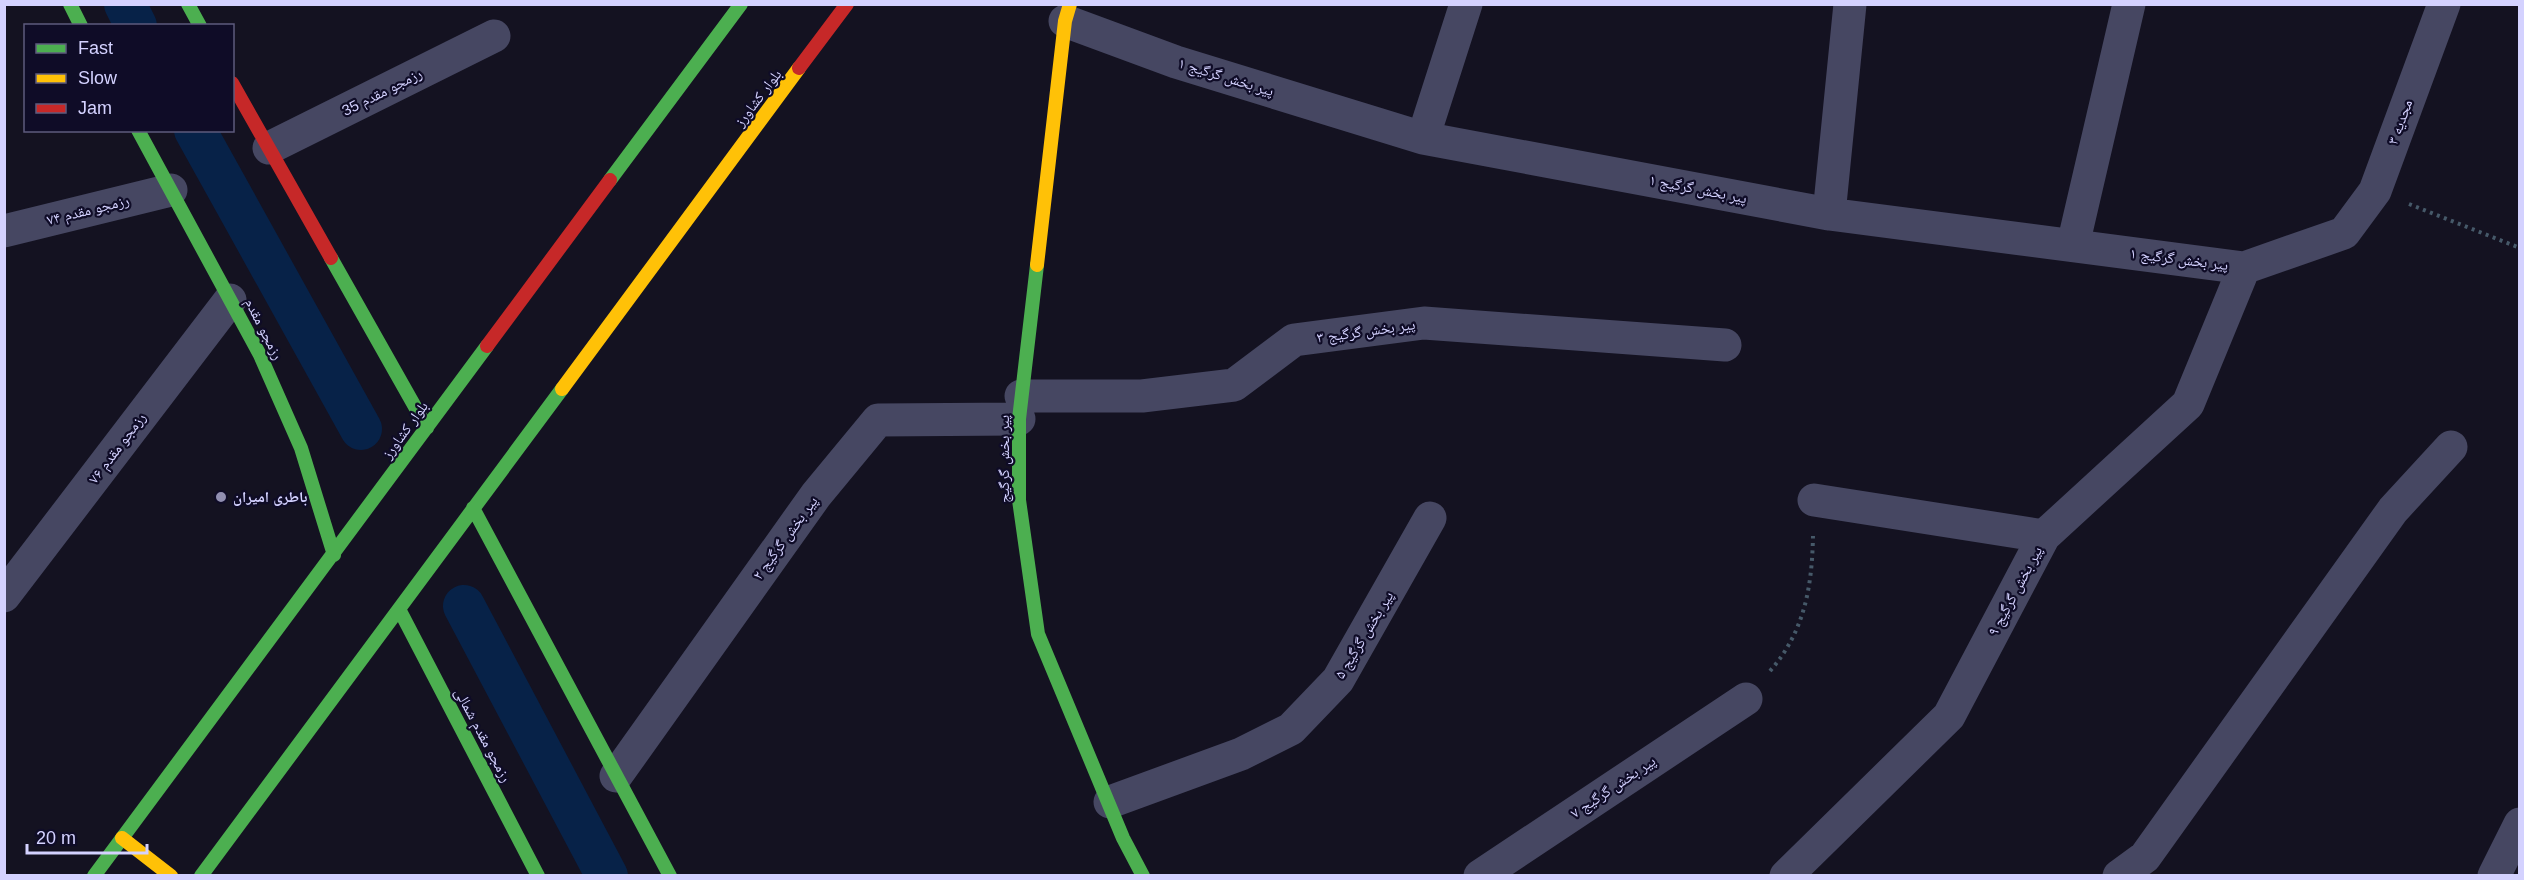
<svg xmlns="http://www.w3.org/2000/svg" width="2524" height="880" font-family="Arial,'Noto Naskh Arabic',sans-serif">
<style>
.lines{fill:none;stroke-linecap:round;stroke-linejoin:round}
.canal{stroke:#072248;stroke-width:42}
.path{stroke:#465969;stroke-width:4;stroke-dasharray:3 4.5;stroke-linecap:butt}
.street{stroke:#464762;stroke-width:33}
.fast{stroke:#4caf50;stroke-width:14}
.slow{stroke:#ffc107;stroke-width:14}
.jam{stroke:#c62828;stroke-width:14}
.poi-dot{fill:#918fb1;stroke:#0f0c27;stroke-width:2}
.labels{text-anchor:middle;stroke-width:4.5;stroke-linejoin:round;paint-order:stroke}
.street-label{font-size:15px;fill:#d4d2ff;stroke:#0f0c27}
.poi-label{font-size:15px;font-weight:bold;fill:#d4d2ff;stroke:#0f0c27;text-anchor:start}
</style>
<rect width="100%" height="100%" fill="#141221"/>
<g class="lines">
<path class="canal" d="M125,4L136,26
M195,130L361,429
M464,606L607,876"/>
<path class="path" d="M2409,204L2520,248
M1770,671C1805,631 1812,586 1813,536"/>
<path class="street" d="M1065,21L1176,62L1423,138L1829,214L2244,268L2344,233L2375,191L2444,4
M1423,138L1466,4
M269,148L494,36
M1829,214L1850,4
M4,231L171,190
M2073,245L2129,4
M1021,396H1142L1234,385L1294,340L1424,323L1725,345
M1814,500L2044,536
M4,596L230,300
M616,776L816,495L878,420L1019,419
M1110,802L1241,754L1291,729L1338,680L1430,518
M1480,876L1746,699
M1786,876L1949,716L2044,536L2188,404L2244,268
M2119,876L2145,857L2393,510L2451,447
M2494,876L2520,824"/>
<path class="fast" d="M70,4L81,26
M188,4L200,26
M138,130L260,355L301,448L334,555
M610,180L741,4
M331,258L427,428
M1037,265L1019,419V500L1038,634L1123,838L1143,876
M473,508L670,876
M399,609L538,876
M94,876L487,346
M201,876L562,389"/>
<path class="slow" d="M1037,265L1065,21L1070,4
M562,389L799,68
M122,838L171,876"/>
<path class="jam" d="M799,68L847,4
M232,83L331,258
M487,346L610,180"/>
</g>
<circle class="poi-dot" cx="221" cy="497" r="6"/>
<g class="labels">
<g class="street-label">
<text transform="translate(1226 77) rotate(17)" y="5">پیر بخش گرگیج ۱</text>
<text transform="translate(382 92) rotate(-27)" y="5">رزمجو مقدم 35</text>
<text transform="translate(758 98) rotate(-53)" y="5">بلوار کشاورز</text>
<text transform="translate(2400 122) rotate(-70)" y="5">مجدیه ۳</text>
<text transform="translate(1698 189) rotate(11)" y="5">پیر بخش گرگیج ۱</text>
<text transform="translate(88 210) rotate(-14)" y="5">رزمجو مقدم ۷۴</text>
<text transform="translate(2179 259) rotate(7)" y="5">پیر بخش گرگیج ۱</text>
<text transform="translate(264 329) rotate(63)" y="5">رزمجو مقدم</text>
<text transform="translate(1366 331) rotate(-8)" y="5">پیر بخش گرگیج ۳</text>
<text transform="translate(405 430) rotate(-54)" y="5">بلوار کشاورز</text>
<text transform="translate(117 448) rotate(-53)" y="5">رزمجو مقدم ۷۶</text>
<text transform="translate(1004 459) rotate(-90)" y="5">پیر بخش گرگیج</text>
<text transform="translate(785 538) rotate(-54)" y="5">پیر بخش گرگیج ۲</text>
<text transform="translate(2015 591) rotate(-62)" y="5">پیر بخش گرگیج ۹</text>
<text transform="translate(1364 635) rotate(-59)" y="5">پیر بخش گرگیج ۵</text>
<text transform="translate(483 735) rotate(62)" y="5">رزمجو مقدم شمالی</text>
<text transform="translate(1613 787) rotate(-34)" y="5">پیر بخش گرگیج ۷</text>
</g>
<g class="poi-label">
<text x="233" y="502">باطری امیران</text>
</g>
</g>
<rect width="2524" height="880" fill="none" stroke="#d4d2ff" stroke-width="12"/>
<rect x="24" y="24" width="210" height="108" fill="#0f0c27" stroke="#5e5b7d" stroke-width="1.5"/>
<rect x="36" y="44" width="30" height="9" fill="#4caf50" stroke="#5e5b7d" stroke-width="1.5"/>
<text x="78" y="54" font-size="18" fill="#d4d2ff">Fast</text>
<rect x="36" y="74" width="30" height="9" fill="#ffc107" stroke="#5e5b7d" stroke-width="1.5"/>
<text x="78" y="84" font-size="18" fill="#d4d2ff">Slow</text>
<rect x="36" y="104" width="30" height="9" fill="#c62828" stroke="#5e5b7d" stroke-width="1.5"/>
<text x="78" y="114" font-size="18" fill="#d4d2ff">Jam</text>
<path d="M27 844v9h120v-9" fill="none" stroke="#d4d2ff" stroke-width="3"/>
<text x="36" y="844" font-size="18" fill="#d4d2ff" stroke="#0f0c27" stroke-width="4.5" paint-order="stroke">20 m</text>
</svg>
